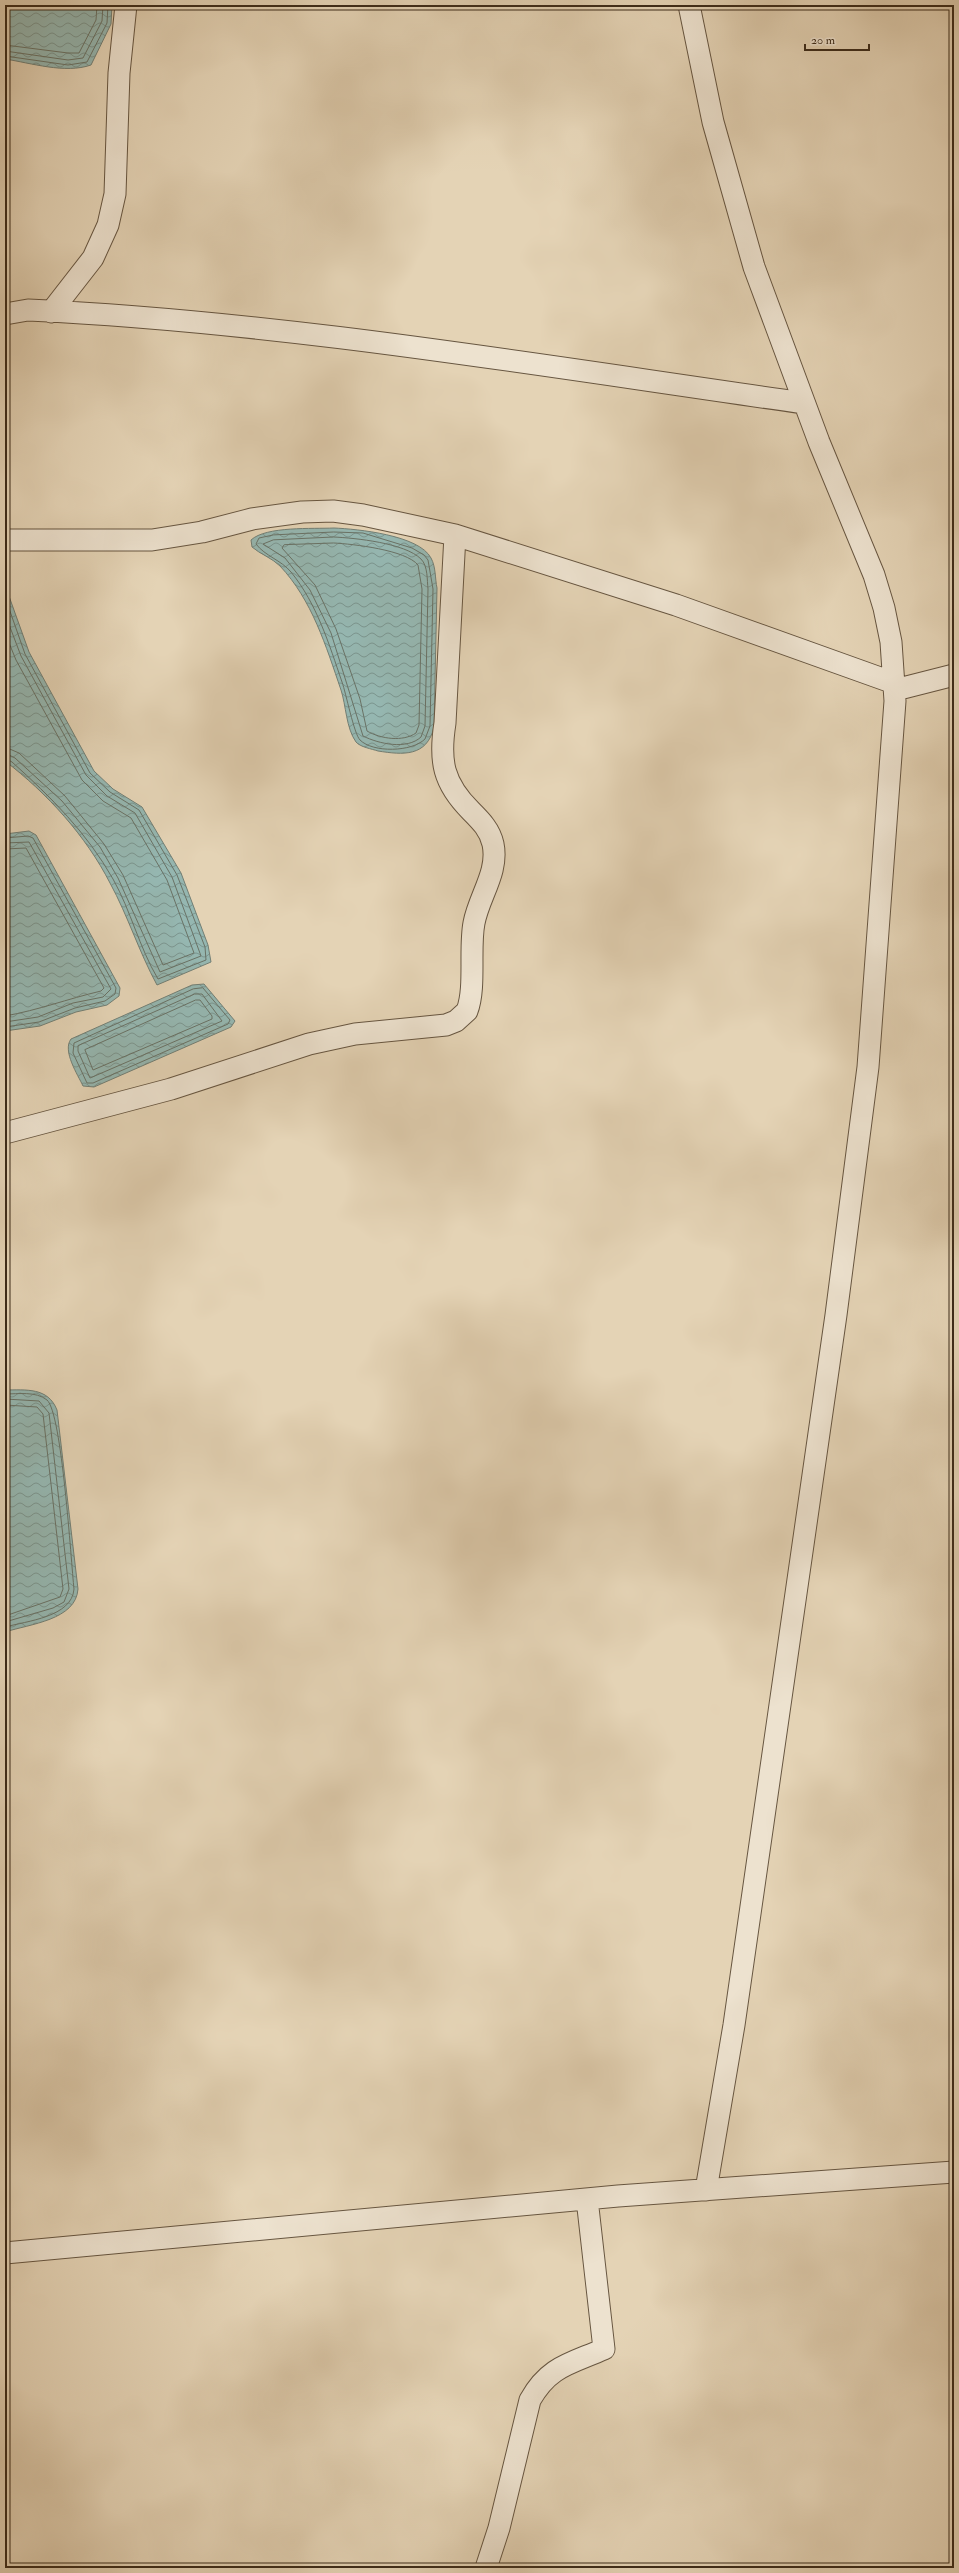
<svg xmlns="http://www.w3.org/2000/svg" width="959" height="2573" font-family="'IM FELL Double Pica',serif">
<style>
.water{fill:url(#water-waves);stroke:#727f75}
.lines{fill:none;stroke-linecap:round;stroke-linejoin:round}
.shore{stroke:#697266;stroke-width:1}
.minor-casing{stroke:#675641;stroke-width:23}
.minor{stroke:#ede2cf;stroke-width:21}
</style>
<defs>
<pattern id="water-waves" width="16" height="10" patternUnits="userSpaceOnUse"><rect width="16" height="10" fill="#95b7b1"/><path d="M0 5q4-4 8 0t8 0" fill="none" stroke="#7b958f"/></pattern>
</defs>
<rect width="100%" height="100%" fill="#e4d3b5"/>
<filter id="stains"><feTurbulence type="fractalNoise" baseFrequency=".005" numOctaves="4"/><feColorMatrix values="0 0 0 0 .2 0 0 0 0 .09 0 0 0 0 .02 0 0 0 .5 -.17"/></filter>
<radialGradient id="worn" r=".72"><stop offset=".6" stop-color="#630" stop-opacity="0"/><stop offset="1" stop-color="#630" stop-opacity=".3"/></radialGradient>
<path class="water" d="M5,5H112L111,24L91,65C65,74 31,63 5,59Z
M334,528C357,529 419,535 431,558C436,567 435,579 437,588L434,727C427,757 403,755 378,751C372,749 360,747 356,742C346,728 346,705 341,690C326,646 312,600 280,566C272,558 260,554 252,547L251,540C266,526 313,529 334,528Z
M5,585L29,652L94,771L113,789L142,807L181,873L208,945L211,962L157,985C139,952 128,916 110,883C86,836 47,793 5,761Z
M29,831L36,835L120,988L119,996L107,1005L76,1012L40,1026L5,1031V834Z
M204,984L235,1021L231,1027L94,1087L83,1086C78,1075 62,1051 71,1039L192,985Z
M5,1390C26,1390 48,1387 57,1410L78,1589C76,1620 30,1624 5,1632Z"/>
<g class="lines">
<path class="shore" d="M5,45L68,53H79L96,20L97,5
M5,51L68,60L83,58L102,21L103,5
M5,56L68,65L87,62L107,23L108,5
M334,532L363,533L412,548L424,555L428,560L433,589L430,726L425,739C412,752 373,753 360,740C354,734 346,693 342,682C329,644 317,604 291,572C281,560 265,556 256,544L259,538L273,535Z
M334,537C355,538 405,543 421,559C428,566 427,580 428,589L425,726L421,737C407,750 379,744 363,736L331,633L310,590L285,558L263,544L273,540Z
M334,543C353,544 406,550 418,565L422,589L419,725L416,733C403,742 381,739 367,731L360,699L336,629L315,585L282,548L284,545Z
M5,597L25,654L90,773L110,792L139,810L177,875L205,947L206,960L158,979C139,947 131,911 113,879C87,833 51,797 12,762L5,758
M5,614L21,656L86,775L107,796L135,813L172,877L201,956L160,972L118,878L100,847L62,801L15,758L5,753
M5,633L16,660L82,780L103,801L131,818L167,880L194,953L163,965L123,875L104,844L65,796L19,753L5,747
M5,838L28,836L33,838L116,988L115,994L105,1001L75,1008L39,1022L5,1027
M5,843L29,842L111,989L103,997L73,1003L38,1017L5,1022
M5,849L26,848L104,988L101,991C67,999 39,1010 5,1016
M203,988L230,1020L228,1024L93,1083H87L73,1053L74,1043L193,989Z
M195,994H202L222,1021L90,1078L78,1051V1046Z
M196,1000H200L212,1016V1019L93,1070L85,1050Z
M5,1394C18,1394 36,1391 47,1400C62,1413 71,1561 74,1589C72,1617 27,1621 5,1627
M5,1399L39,1401L49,1413L69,1589L64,1602L53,1608L5,1622
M5,1405L37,1407L43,1414L63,1589L60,1597L5,1616"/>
<defs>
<path id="minor" d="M689,5L713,122L754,267L819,442L874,575L884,608L891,642L895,701L868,1067L836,1315L734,2025L706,2190
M51,312L93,258L108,225L115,194L119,73L126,5
M5,314L28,310C286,322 548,367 804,403
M5,540H152L202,532L252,519L302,512L333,511L363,515L455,535L676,605L894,683
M895,690L954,675
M5,1133L171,1089L309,1044L355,1034L446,1025L456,1021L467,1011C476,988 469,948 474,923C479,896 499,872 493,844C490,830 481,821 471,811C443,783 439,761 445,723L455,535
M5,2253L618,2196L954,2172
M486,2568L499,2528L530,2400C549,2366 570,2364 604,2349L587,2199"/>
</defs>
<use href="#minor" class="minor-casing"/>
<use href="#minor" class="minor"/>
</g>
<rect width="959" height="2573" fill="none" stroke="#e4d3b5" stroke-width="20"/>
<rect x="6" y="6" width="947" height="2561" fill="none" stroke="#3d2c1a" stroke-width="2"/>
<rect x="10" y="10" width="939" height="2553" fill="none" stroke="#3d2c1a"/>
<path d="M805 44v6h64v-6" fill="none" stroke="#3d2c1a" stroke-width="2"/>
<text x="811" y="44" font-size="12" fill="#3d2c1a" stroke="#ede2cf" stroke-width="3" paint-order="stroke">20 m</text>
<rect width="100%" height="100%" filter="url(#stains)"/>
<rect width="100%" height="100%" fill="url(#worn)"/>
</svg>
